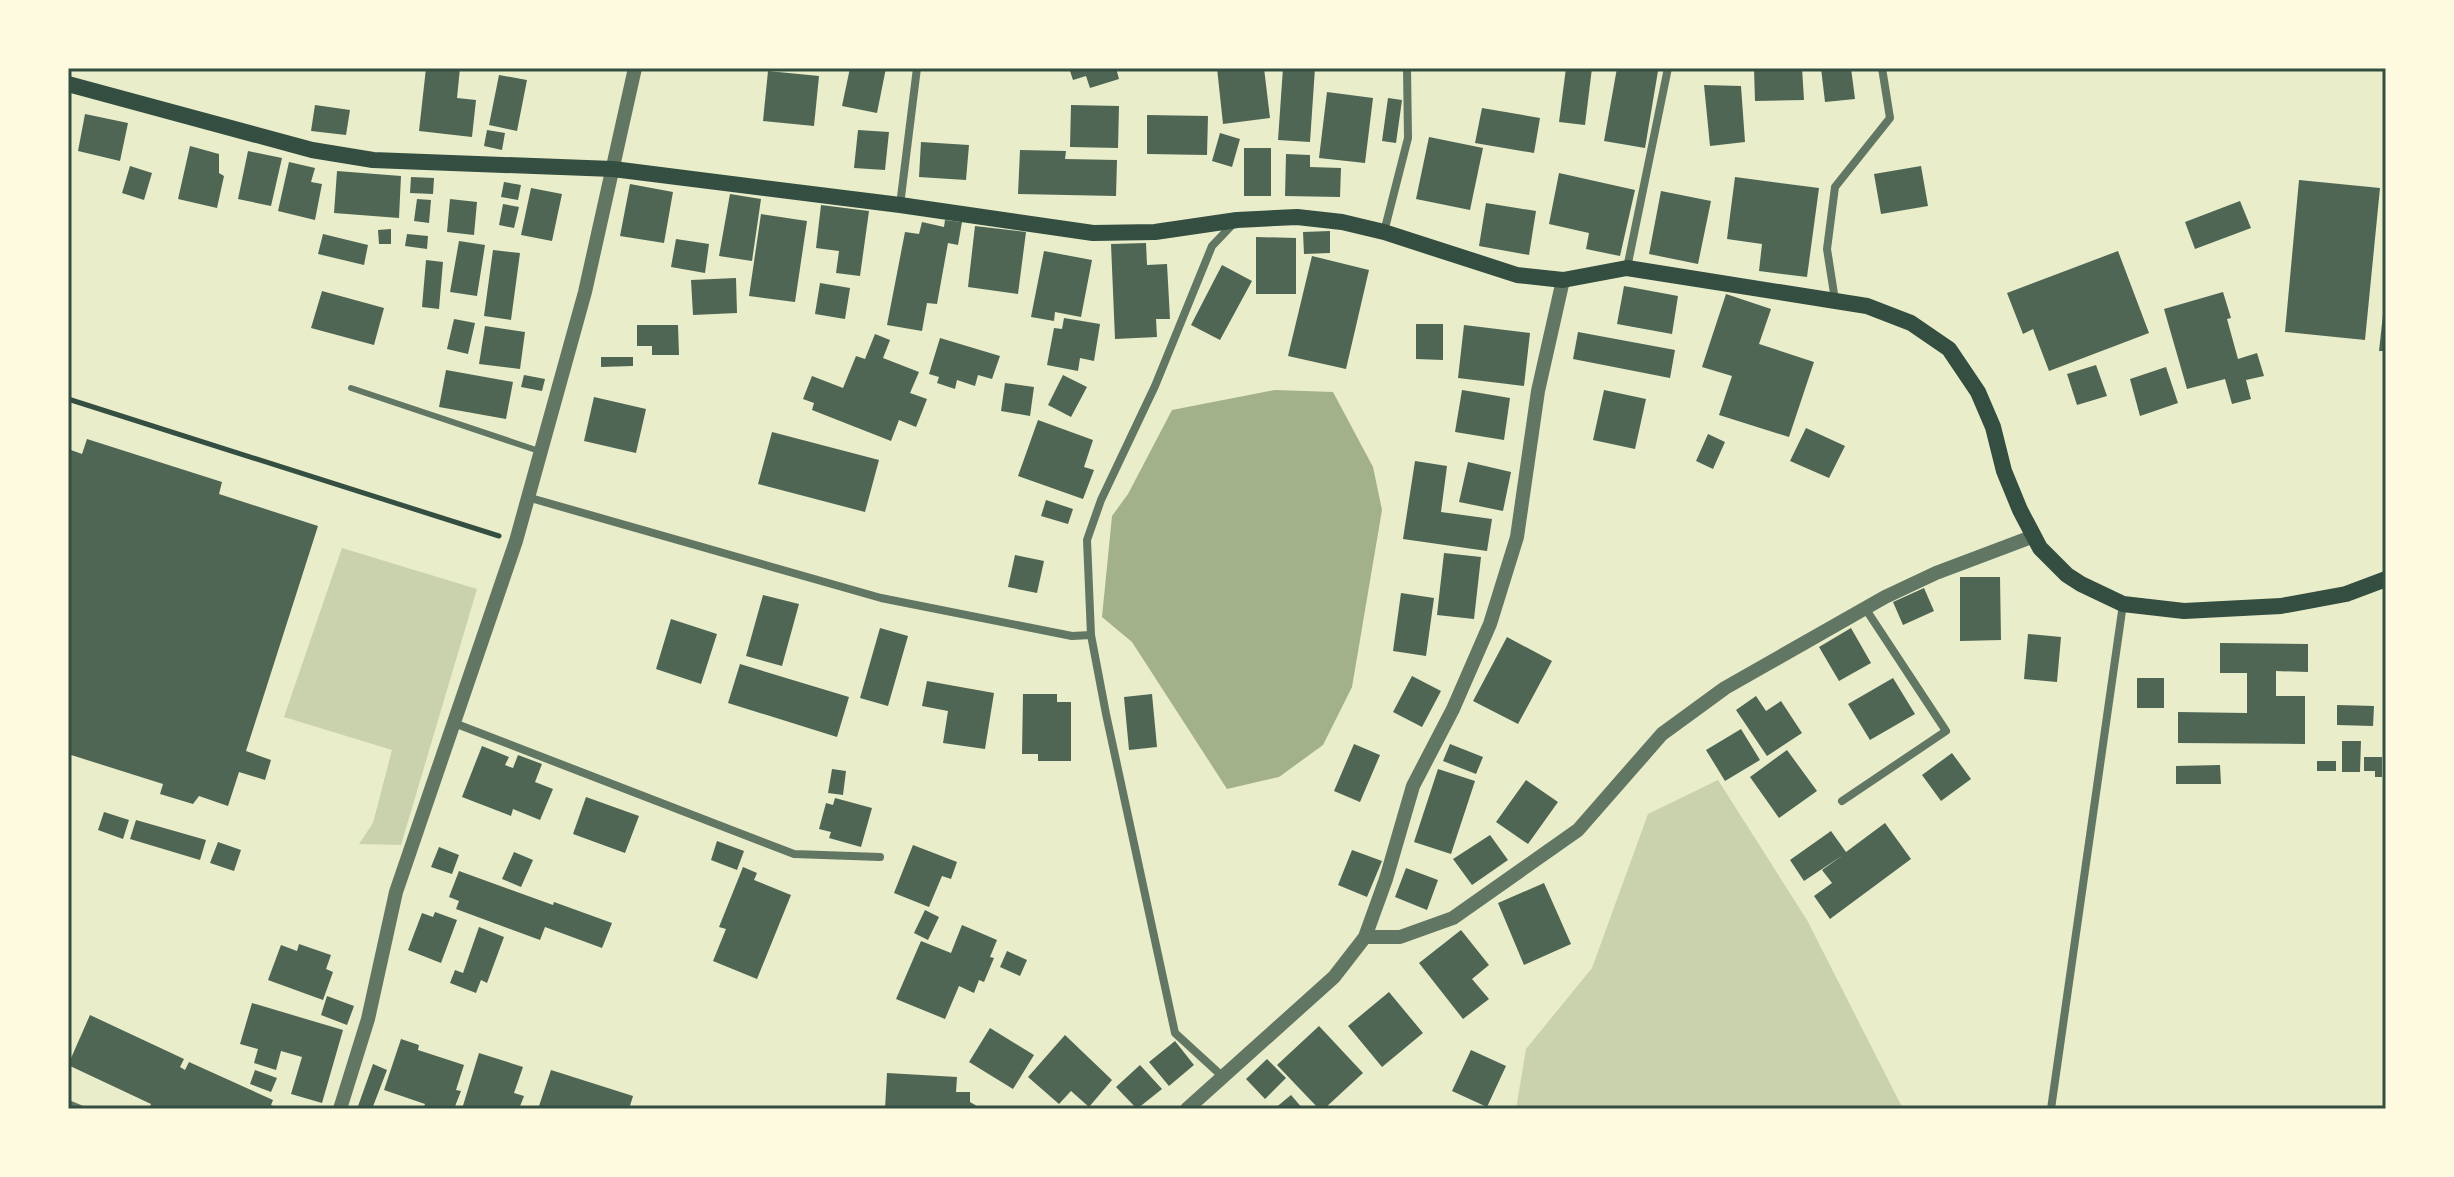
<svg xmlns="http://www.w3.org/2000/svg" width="2454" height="1177" font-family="'IBM Plex Sans',sans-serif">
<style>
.green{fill:#cad2ad}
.water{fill:#a3b18a}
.building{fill:#4f6655}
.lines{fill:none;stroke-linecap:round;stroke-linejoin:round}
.path{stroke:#344e41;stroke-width:5}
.service{stroke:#617663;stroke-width:6}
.minor{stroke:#617663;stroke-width:8}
.tertiary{stroke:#617663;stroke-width:14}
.secondary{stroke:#344e41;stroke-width:16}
.neatline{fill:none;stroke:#344e41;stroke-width:3}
</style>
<rect width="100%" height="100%" fill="#e9edc9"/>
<path class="green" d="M342,548L477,589L401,845L359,844L373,823L392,750L284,717Z
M1718,780L1807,920L1903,1109H1516L1526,1049L1592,968L1648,814Z"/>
<path class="water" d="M1275,390L1333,392L1373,467L1382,510L1352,687L1323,745L1279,777L1227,789L1132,642L1102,617L1112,516L1128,494L1172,410Z"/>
<path class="building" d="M426,68H460L457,98L476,100L472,137L419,131Z
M850,68H886L877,113L842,106Z
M1069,68H1116L1119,79L1090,88L1086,76L1073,80Z
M1217,68H1264L1270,118L1223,124Z
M1283,68H1315L1310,142L1278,140Z
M1566,68H1592L1585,125L1559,122Z
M1617,68L1658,71L1645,148L1604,141Z
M1754,68H1802L1804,100L1755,101Z
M1821,68H1851L1855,99L1825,102Z
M768,71L819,76L814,126L763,121Z
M499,75L527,80L517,131L489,125Z
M1704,85L1741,86L1745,142L1710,146Z
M1327,92L1373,98L1365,163L1319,158Z
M1388,98L1402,100L1396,143L1382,141Z
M315,105L350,110L346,135L311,131Z
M1071,105L1119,106L1118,148L1070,147Z
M1482,108L1540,118L1534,153L1475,143Z
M85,114L128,123L120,161L78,151Z
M1147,115L1208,116L1207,155L1147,154Z
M487,130L505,133L502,150L484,146Z
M858,130L889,132L885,170L854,168Z
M1220,133L1240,139L1232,167L1212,161Z
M1429,137L1483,148L1470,210L1416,199Z
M921,142L969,145L966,180L919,177Z
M190,146L219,154V173L224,176L217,208L178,199Z
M1244,148H1271V196H1244Z
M1020,150L1066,151L1065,159L1117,160L1116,196L1018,194Z
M248,151L282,158L271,206L238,199Z
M1286,154L1310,155V167L1341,168L1340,197L1285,196Z
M289,162L315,168L311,182L322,184L315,220L278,211Z
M130,166L152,173L144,200L122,193Z
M1921,166L1928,206L1881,214L1874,174Z
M337,171L401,176L399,218L334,213Z
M1559,173L1635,190L1620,256L1586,249L1589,233L1549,224Z
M411,177L434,178L433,194L410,193Z
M1735,177L1819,188L1807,277L1759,271L1762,244L1727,239Z
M2299,180L2380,188L2365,340L2285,332Z
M504,182L521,185L518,200L501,197Z
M630,184L673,192L664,243L620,236Z
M531,188L562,194L552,241L521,235Z
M1661,191L1711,201L1698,264L1649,254Z
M730,194L761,199L752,261L719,256Z
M417,199L431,200L429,223L414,221Z
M450,199L477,202L474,235L447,232Z
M2240,201L2251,228L2195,249L2185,222Z
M1486,203L1536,211L1529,255L1479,246Z
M503,204L519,207L514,228L499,225Z
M821,205L869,211L860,276L836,273L839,251L816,248Z
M761,214L807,221L795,302L749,296Z
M945,220L962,222L958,245L948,243L937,304L927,303L922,331L887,325L905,232L919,234L922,222L944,227Z
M975,226L1026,232L1018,294L968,287Z
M391,229V244H379L378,230Z
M1330,231V253L1304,254L1303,232Z
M323,234L368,245L364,265L318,254Z
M407,234L428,236L427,249L405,246Z
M1256,237L1296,238V294H1256Z
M676,239L709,244L705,273L671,267Z
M459,241L485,245L477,296L450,292Z
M1146,243L1147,265L1167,264L1170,319H1156L1157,337L1115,339L1111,244Z
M493,250L520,253L511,320L484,316Z
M1044,251L1092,260L1081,317L1055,312L1054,321L1031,317Z
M2118,251L2149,333L2049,371L2033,329L2023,334L2007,293Z
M1312,256L1369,270L1346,369L1288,356Z
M426,260L443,262L439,309L422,307Z
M1222,265L1252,281L1220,340L1191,325Z
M736,278L737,313L693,315L691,280Z
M820,283L850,288L845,319L815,314Z
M1624,286L1678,296L1672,334L1617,324Z
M322,291L384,308L374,345L311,328Z
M2223,292L2231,318L2227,319L2238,359L2257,353L2264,376L2246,380L2251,399L2232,404L2225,379L2187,389L2164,309Z
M1726,294L1771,309L1759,344L1814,362L1789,437L1719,415L1732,376L1702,367Z
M2384,305H2386V351H2379Z
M1064,318L1100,324L1094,361L1080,358L1078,371L1047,365L1054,328L1062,329Z
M454,319L475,323L468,354L447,349Z
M1416,324H1443V360L1416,359Z
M637,325H678L679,355H652V346H637Z
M1464,325L1530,333L1524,386L1458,378Z
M485,326L525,332L520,369L479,364Z
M1578,332L1675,350L1670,378L1573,359Z
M875,334L890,340L883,358L919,372L910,393L927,399L916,427L899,420L891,441L812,410L814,403L803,399L812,376L843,388L856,356L865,359Z
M940,338L1000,356L992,379L978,375L975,386L957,380L955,389L937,383L939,377L929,374Z
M601,357H633V366L601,367Z
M2096,365L2107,396L2077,405L2067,374Z
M2166,367L2178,403L2140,416L2130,379Z
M446,370L513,382L506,419L439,407Z
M524,375L545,379L542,391L521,387Z
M1063,375L1087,387L1071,417L1048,405Z
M1005,383L1034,387L1030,416L1001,411Z
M1462,390L1510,398L1504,440L1455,432Z
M1604,390L1646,399L1635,449L1593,440Z
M594,397L646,409L636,453L584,441Z
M1038,420L1093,440L1084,467L1094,470L1083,499L1018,476Z
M1806,428L1845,446L1829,478L1790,461Z
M772,432L879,460L865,512L758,484Z
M1708,434L1725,442L1713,469L1696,461Z
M87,439L222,482L219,494L318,526L246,751L271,760L265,780L239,772L228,806L199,796L193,804L160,794L163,784L68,754V449L82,454Z
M1415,461L1447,466L1441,512L1492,519L1487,551L1403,539Z
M1468,462L1511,472L1503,511L1459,502Z
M1046,500L1073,509L1068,524L1041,516Z
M1444,553L1481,557L1474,619L1437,615Z
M1015,555L1044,561L1037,593L1008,587Z
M1960,577H2000L2001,640L1960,641Z
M1924,588L1934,611L1903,625L1893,602Z
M1401,593L1434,598L1426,656L1393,651Z
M763,595L799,604L782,666L746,656Z
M671,619L717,634L701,684L656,669Z
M880,628L908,636L888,706L860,698Z
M1851,628L1871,663L1839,681L1819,647Z
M2028,634L2061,637L2057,682L2024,679Z
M1507,637L1552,661L1518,724L1473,701Z
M2220,643L2308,644V672L2276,671V696H2305V744L2178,743V712L2247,713V673H2220Z
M740,664L849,697L837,737L728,703Z
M1412,676L1441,691L1422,727L1393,712Z
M1893,678L1915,714L1870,740L1848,704Z
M2137,678H2164V708H2137Z
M927,681L994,693L985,749L943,743L948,711L922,706Z
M1023,694H1057V702H1071V761H1038V754H1022Z
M1152,694L1157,747L1129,750L1124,697Z
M1756,696L1766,711L1781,701L1802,733L1767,756L1736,710Z
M2337,705L2374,706L2373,726L2337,725Z
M1741,729L1760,760L1725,781L1706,750Z
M2342,741H2361L2360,772H2342Z
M1354,744L1380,755L1360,802L1334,791Z
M1450,744L1483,757L1476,774L1443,761Z
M482,746L509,757L505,765L513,768L518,755L542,764L535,782L553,789L540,820L513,809L511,816L462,797Z
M1787,750L1817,791L1779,818L1750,777Z
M1952,753L1971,779L1941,801L1922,775Z
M2364,757H2382V777H2375V771H2364Z
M2317,761H2336V771H2317Z
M2220,765L2221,784H2176V766Z
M832,769L846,771L843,795L828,793Z
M1438,769L1475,781L1451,854L1414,842Z
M1526,780L1558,802L1528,844L1496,822Z
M586,797L639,816L625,853L573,834Z
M835,798L872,808L861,847L829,838L831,832L819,829L826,803L833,805Z
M104,812L129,820L123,839L98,830Z
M136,820L206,840L200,860L130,839Z
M1885,823L1911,859L1830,919L1814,896L1832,883L1822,870L1843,855L1804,881L1790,860L1831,831L1846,852Z
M1490,835L1508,860L1472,885L1453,859Z
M717,841L744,851L737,870L711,860Z
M218,842L241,850L234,871L210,863Z
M913,845L957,862L951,879L942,876L929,907L894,893Z
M439,847L459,855L452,874L431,867Z
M1352,850L1382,861L1367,897L1338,885Z
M514,852L533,860L521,887L502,879Z
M743,867L757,873L754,880L791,895L757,979L713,961L726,929L719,927Z
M1406,868L1438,880L1427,910L1395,897Z
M459,871L553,905L554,902L612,923L602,948L545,927L540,940L456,909L459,901L449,897Z
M1544,883L1571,944L1524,965L1498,903Z
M925,910L939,917L928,940L914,933Z
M435,912L457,920L441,963L408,950L422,913L433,917Z
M962,925L997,940L990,957L994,958L984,982L979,980L974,993L959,986L945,1019L896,999L921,941L951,953Z
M479,927L504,937L487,983L481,980L476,993L450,983L455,970L463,973Z
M1461,930L1489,965L1472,979L1489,999L1463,1019L1419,963Z
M299,944L331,955L326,969L333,972L323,1000L268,980L281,945L297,951Z
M1007,951L1027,960L1020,976L1000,967Z
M1389,992L1423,1033L1382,1067L1348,1026Z
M327,996L354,1006L347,1025L321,1015Z
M252,1003L343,1030L322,1103L291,1094L302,1057L281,1051L276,1070L254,1063L258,1049L240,1044Z
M90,1015L184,1059L180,1067L185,1070L189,1062L273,1100L271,1105L279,1109H149L151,1104L68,1065Z
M1319,1026L1363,1073L1324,1109H1319L1277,1065Z
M990,1028L1034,1055L1013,1089L969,1062Z
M1065,1035L1112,1080L1089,1107L1071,1091L1059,1104L1028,1077Z
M401,1039L419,1045L418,1050L464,1065L456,1090L461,1091L454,1109H423L425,1104L384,1090Z
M1175,1041L1194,1065L1169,1086L1149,1062Z
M1471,1050L1506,1066L1487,1107L1452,1091Z
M479,1053L523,1067L514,1093L524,1096L519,1109H462Z
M1267,1059L1286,1078L1265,1099L1246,1079Z
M373,1064L387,1070L372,1109H357Z
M1140,1065L1162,1089L1137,1109L1116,1087Z
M255,1070L277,1078L271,1092L250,1084Z
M551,1070L633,1096L629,1109H548L539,1106Z
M887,1073L957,1077L956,1092H970V1102L982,1109H885Z
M1291,1095L1303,1109H1274Z"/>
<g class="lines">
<path class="path" d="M68,399L499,536"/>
<path class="service" d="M351,388L539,451"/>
<path class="minor" d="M900,205L917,68
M1384,232L1408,138L1407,68
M1627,268L1668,68
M1835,300L1827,249L1835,187L1890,118L1882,68
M527,497L881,598L1072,636L1091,635
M454,723L794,854L880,857
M1842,801L1946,731L1865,608
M1222,1076L1175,1033L1106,714L1091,635L1087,540L1101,500L1155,386L1212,246L1234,223
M68,1104L80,1109
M2051,1109L2123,604"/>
<path class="tertiary" d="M1365,937H1400L1453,918L1578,830L1662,734L1725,688L1885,597L1936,573L2034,536
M340,1109L368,1019L396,892L516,541L585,292L635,68
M1187,1109L1334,977L1365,937L1386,879L1413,786L1453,709L1490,624L1517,537L1538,391L1563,280"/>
<path class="secondary" d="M68,84L312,150L373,160L613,169L900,205L1093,233L1155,232L1237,220L1297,217L1342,222L1384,232L1517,275L1563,280L1627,268L1867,306L1911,323L1949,349L1978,392L1993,427L2004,471L2020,510L2040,548L2067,575L2081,584L2123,604L2184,611L2281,606L2346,594L2386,579"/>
</g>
<rect width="2454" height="1177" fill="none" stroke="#fefae0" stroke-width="140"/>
<rect x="70" y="70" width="2314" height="1037" class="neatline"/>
</svg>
